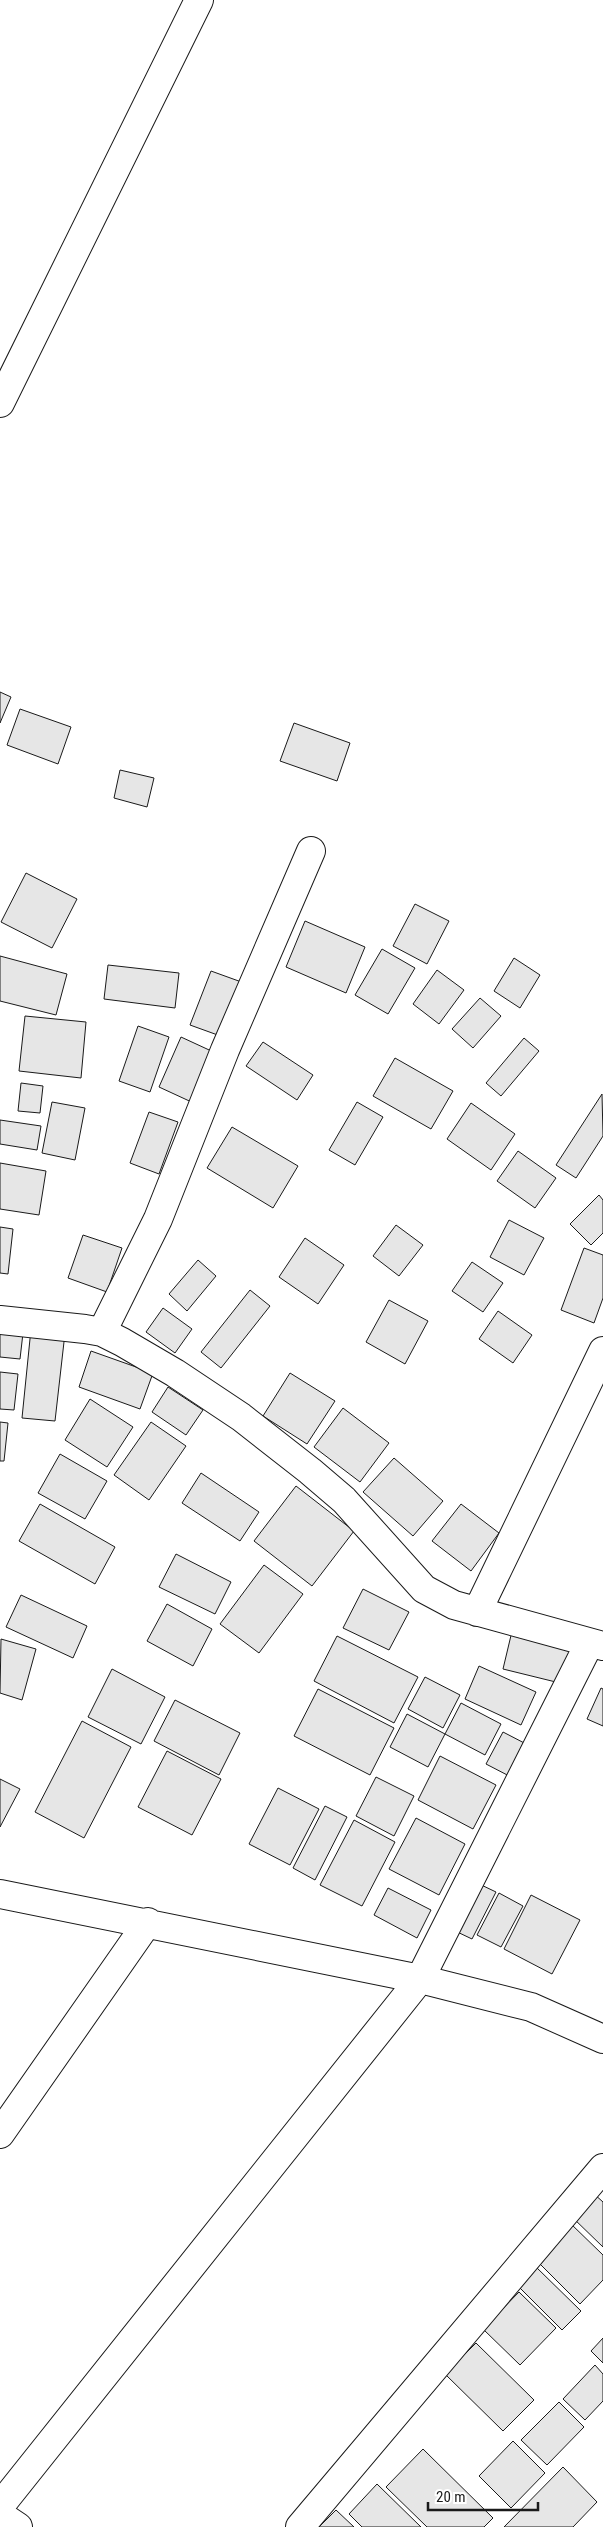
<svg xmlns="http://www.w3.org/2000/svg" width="603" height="2527" font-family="'Roboto Condensed',sans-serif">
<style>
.building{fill:#e6e6e6;stroke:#1a1a1a}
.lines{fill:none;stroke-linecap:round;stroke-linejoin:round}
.street-casing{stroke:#1a1a1a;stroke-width:30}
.street{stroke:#fff;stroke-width:28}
</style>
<rect width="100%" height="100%" fill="#fff"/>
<path class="building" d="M0,692L11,697L0,723Z
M20,709L71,727L58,764L7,745Z
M294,723L350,743L337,781L280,761Z
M120,770L154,778L147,807L114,798Z
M26,873L77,899L52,948L1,922Z
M415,904L449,921L427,964L393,946Z
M305,921L365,947L346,993L286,967Z
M382,949L415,968L388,1014L355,995Z
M0,956L67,974L56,1015L0,1001Z
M514,958L540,975L520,1008L494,991Z
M108,965L179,973L175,1008L104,999Z
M437,970L464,990L439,1024L413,1004Z
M211,971L247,984L226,1038L190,1025Z
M480,998L501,1016L473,1048L452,1029Z
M25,1016L86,1022L81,1078L19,1071Z
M138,1026L169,1037L150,1092L119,1081Z
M181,1037L220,1055L198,1105L159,1087Z
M524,1038L539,1051L501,1096L486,1083Z
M263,1042L313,1075L297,1100L246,1066Z
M395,1058L453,1091L431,1129L373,1096Z
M21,1083L43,1086L40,1113L18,1111Z
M602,1094L603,1136L576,1178L556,1165Z
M52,1102L85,1108L75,1160L42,1153Z
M357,1102L383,1117L355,1165L329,1150Z
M471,1103L515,1134L491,1170L447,1139Z
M149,1112L178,1122L159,1174L130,1163Z
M0,1120L41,1126L37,1150L0,1144Z
M232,1127L298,1166L273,1208L207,1168Z
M518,1151L556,1178L535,1208L497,1181Z
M0,1163L46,1171L39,1215L0,1209Z
M599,1195L603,1200V1233L591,1245L570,1224Z
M509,1220L544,1238L524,1275L490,1257Z
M396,1225L423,1245L399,1276L373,1256Z
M0,1227L13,1229L8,1274L0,1273Z
M83,1235L122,1248L107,1292L68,1278Z
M305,1238L344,1265L318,1304L279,1277Z
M584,1248L603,1255V1298L594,1323L561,1310Z
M198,1260L216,1276L187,1311L169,1294Z
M472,1262L503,1283L483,1312L452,1291Z
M250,1290L270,1306L221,1368L201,1352Z
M389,1300L428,1321L405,1364L366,1342Z
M163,1308L192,1329L175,1353L146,1332Z
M498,1311L532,1335L513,1363L479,1339Z
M31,1329L65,1333L55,1421L22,1418Z
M0,1331L23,1333L20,1359L0,1357Z
M91,1351L153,1373L140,1409L79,1387Z
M0,1372L18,1374L14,1410L0,1409Z
M290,1373L335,1401L307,1444L263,1416Z
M168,1387L203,1410L186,1435L152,1412Z
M90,1399L133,1427L107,1467L65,1440Z
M343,1408L389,1443L360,1482L314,1447Z
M0,1422L8,1423L4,1461H0Z
M151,1422L186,1446L149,1500L114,1475Z
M60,1454L107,1481L85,1519L38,1493Z
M394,1458L443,1501L413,1536L363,1492Z
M201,1473L259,1512L240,1541L182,1503Z
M296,1486L354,1531L312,1586L254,1541Z
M40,1504L115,1547L95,1584L19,1541Z
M461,1504L499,1533L471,1571L432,1541Z
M176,1554L231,1582L215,1614L159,1587Z
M264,1565L303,1594L259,1653L220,1624Z
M363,1589L409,1612L389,1650L343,1628Z
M21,1595L87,1626L73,1658L6,1627Z
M167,1604L212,1629L193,1666L147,1641Z
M513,1627L578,1643L568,1685L503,1669Z
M337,1636L418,1677L394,1723L314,1681Z
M1,1639L36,1649L22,1700L0,1693Z
M479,1666L536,1692L521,1725L465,1699Z
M112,1669L165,1697L141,1744L88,1717Z
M425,1677L460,1695L443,1728L408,1709Z
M601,1688L603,1689V1726L587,1719Z
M318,1689L394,1728L370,1775L294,1736Z
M175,1700L240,1733L219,1775L154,1741Z
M461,1703L501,1724L485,1755L445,1734Z
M407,1714L445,1734L428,1767L390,1747Z
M82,1721L131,1747L84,1838L35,1812Z
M503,1732L530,1746L513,1778L486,1764Z
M167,1751L221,1779L192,1835L138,1807Z
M440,1756L496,1785L473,1829L418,1800Z
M376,1777L414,1796L394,1836L356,1816Z
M0,1779L20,1789L0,1827Z
M278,1788L319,1809L290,1865L249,1844Z
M325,1806L347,1817L315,1880L293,1868Z
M416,1818L465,1844L439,1895L389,1869Z
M354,1820L395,1842L362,1906L320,1885Z
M475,1882L496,1892L472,1939L451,1929Z
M388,1888L431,1910L417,1938L374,1915Z
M499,1893L523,1906L501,1947L477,1935Z
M531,1895L580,1920L552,1974L504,1949Z
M593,2193L603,2202V2247L571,2216Z
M569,2222L603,2255V2280L580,2304L534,2258Z
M535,2266L581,2311L562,2330L517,2285Z
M519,2292L556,2328L520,2365L483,2329Z
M603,2338V2363L591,2351Z
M476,2343L534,2400L503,2431L445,2374Z
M595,2365L603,2374V2401L585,2420L563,2399Z
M559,2402L584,2427L547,2465L521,2440Z
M513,2441L545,2473L511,2508L479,2476Z
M423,2449L493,2518L484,2527H427L386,2487Z
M563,2467L597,2502L573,2527H504Z
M377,2484L421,2527H362L349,2514Z
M336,2510L354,2527H319Z"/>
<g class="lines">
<defs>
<path id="street" d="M0,403L199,0
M0,1320L85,1329L102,1332L122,1342L175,1373L241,1417L310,1471L344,1500L424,1589L454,1605L603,1646
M102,1332L158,1219L225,1050L311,851
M477,1612L603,1351
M0,1894L420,1979L531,2007L603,2039
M0,2134L148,1922
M0,2506L420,1979L589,1644
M0,2515L18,2527
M300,2527L603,2168"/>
</defs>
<use href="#street" class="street-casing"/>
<use href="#street" class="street"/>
</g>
<path d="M428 2502v8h110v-8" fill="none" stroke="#1a1a1a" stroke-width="2.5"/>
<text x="436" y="2502" font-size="15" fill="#1a1a1a" stroke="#ffffff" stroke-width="4" paint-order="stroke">20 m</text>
</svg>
